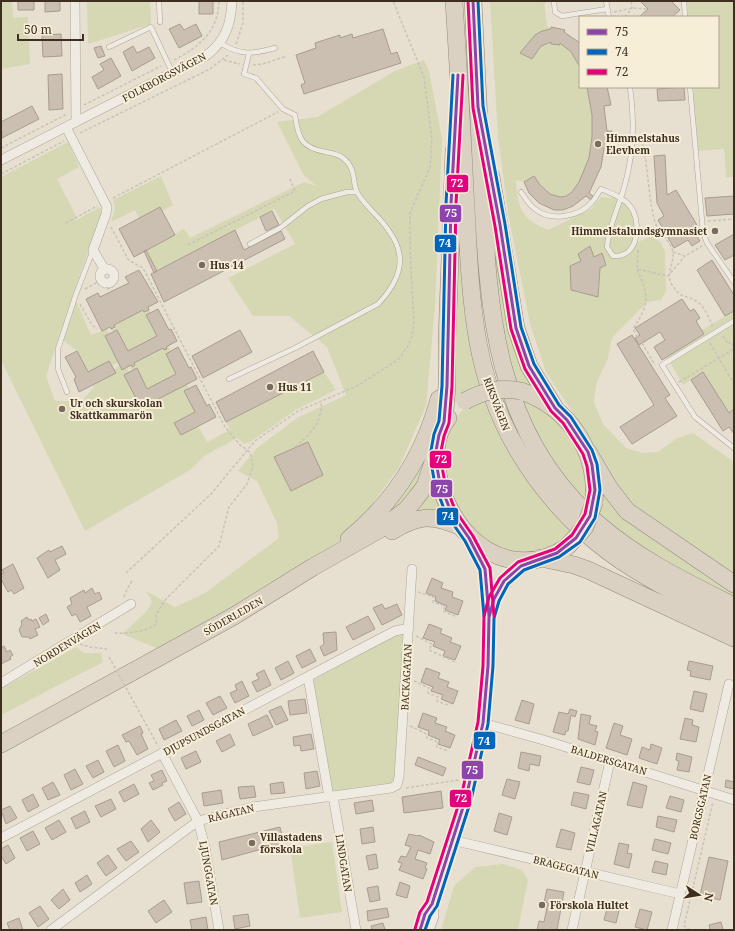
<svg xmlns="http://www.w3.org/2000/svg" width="735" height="931" font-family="'Noto Serif',serif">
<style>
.green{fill:#d6d7b3;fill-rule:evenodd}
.building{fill:#cbbfb2;stroke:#a89c90}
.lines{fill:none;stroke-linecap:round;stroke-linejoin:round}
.lane-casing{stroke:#ada599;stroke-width:5.5}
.street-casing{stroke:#ada599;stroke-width:10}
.secondary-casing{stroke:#9c958a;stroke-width:14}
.highway-casing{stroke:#928b80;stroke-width:18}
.path{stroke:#c8c2b9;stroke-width:1.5;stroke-dasharray:3 2;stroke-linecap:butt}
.lane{stroke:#efebe3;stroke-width:4.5}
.street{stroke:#efebe3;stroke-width:9}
.secondary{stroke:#efebe3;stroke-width:13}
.highway{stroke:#dad1c2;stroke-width:17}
.highway-bridge-casing{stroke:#928b80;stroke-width:18;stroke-linecap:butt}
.path-bridge{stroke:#c8c2b9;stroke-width:1.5;stroke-dasharray:3 2;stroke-linecap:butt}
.highway-bridge{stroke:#dad1c2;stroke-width:17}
.bus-1-casing{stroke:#f7eed8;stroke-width:6}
.bus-2-casing{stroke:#f7eed8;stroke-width:6}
.bus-3-casing{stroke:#f7eed8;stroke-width:6}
.bus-1{stroke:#8e44ad;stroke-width:3}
.bus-2{stroke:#0065bd;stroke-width:3}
.bus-3{stroke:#e5007d;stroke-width:3}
.poi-dot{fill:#786c5e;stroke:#f7eed8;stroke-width:1.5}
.labels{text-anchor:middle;stroke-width:4;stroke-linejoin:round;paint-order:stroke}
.street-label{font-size:10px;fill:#3d2e20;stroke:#f7eed8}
.poi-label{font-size:10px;font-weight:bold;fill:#3d2e20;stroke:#f7eed8;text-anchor:start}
.line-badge{stroke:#f7eed8;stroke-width:1.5}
.badge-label{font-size:11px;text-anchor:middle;font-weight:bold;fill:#fff}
</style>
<rect width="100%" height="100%" fill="#e7e0d1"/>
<path class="green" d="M1,1H12L13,18L28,17L30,64L1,69Z
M87,1H150L151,24L88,44Z
M490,1H544L547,25L551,29C536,32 529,40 521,53H536L541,46L551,42V44L560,45V43C578,58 580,64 580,87H587C592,102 593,120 592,136C590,171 567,226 534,176L524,182L516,180C518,210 521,218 548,230L591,209L601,197C607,198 615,197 621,198C639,205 636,229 633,244L652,236L661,243L665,252L666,291L661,300L647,302L612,338L608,358L596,384L594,403L603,424L626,448L642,453L658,452L677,438L693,433L734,462V572L664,531L635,511L604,470L589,437L546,372L530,324L508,213L498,137ZM590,247L594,257L602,253L606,265L600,268L597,297L571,290L570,266L581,261Z
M687,1H734V177H726L724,149L697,151L693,87H718V17H688Z
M424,60L429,71L442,139L435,306L426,406L399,467L351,534L219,618L159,649L122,634L146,612L152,602L146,591L175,607L205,593L279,538L277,523L257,481L238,471L257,448L297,418L346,395L327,347L289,316H253L228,278L295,244L274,208L272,211L157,271L146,250L184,229L190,238L304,182L316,186L303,174L277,122L317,117L395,71Z
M68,142L79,167L57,179L75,214L76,220L100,207L102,213L73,294L91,335L107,329L109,334L105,337L118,362L112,366L109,361L88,372L77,351L59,337L46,376L55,401H82L94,387L92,385L120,365L127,367L129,372L141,407L187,384L189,389L184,392L195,412L175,423L181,435L198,426L207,442L230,430L226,422L324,372L336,390L297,409L250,442L244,444L237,438L204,456L190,470L85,531L1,360V177Z
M161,176L173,205L162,211L160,207L139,218L135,210L111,222L115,208L113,200Z
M458,200C462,263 464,324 480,386L462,395L454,403Z
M493,229L536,390L515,384L499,312Z
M143,310L144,312L149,310L151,313L146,316L157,336L128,351L111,329L115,327L114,325Z
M734,311V354L732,356L734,359V409L729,413L703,372L683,385L667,357L704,334L702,330Z
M168,346L171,351L166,354L176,374L147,389L137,369L132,371L129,366L132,367L135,365L134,363L163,348L165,350Z
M520,397L550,412L576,443L587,473V502C555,475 537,434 520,397Z
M484,398C505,449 531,494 572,532L560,545L524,555L487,545L453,510L441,469L448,429L462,410Z
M429,440L427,468L410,498L366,528Z
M434,477L447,511L411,514Z
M601,485L734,587V600L643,549L620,532L598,512Z
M403,631L397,782L332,791L313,680Z
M76,647L84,653H101L103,662L1,715V689Z
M332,842L342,912L300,918L290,848Z
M503,864L522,870L528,880L518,930H441L454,886L475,867Z"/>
<path class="building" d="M18,1H34V10H18Z
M45,1H60V11L45,12Z
M199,1H213V14H199Z
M640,1H671L680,10L672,17H639L648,9Z
M180,24L184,30L196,24L202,36L179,48L169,29Z
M551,27L565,30L564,32L580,43V67L571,52L560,43V45L551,44V42L541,46L532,59L520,53L535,35L542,31L551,29Z
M383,29L391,54L397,52L401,63L304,94L301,85L305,83L296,55L316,48L315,43L340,35V38L352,34L353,38Z
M61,34L62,56L43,57L42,35Z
M101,46L105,56L98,58L94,48Z
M133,46L137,53L149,47L155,58L132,71L123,52Z
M111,58L121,76L98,89L92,77L104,70L100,64Z
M62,74L63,109L49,110L48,75Z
M587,87H607L611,105L604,106L607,131H612L611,136H606L601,167L589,193L593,196L591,200L586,196L573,206L563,210H554L539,203L529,193L524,182L534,176L540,185L550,194L560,197L566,196L572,192L579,182L589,158L592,137V115Z
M684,87L685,100L658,101L657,89Z
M32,106L39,119L2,138L1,122Z
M665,155L667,195L676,190L697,225L692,228L700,241L692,246L688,240L674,248L658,220L664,216L657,203L654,156Z
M734,196V214L707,216L705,198Z
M160,207L175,235L134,257L119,229Z
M272,211L279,225L266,231L260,217Z
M235,230L244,250L281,231L285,239L164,302L151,274Z
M734,234V255L725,260L715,245Z
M590,246L594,257L602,253L606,265L600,268L598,297L571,290L570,266L581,261L578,254Z
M146,250L157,271L154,273L144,251Z
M712,260L734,295V311L725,316L697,270Z
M139,270L158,302L148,307L149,310L144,312L143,310L114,325L115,327L111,329L110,327L102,331L86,299L98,293L100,297L129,283L125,277Z
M682,299L690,311L694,309L700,318L696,321L704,334L662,360L654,347L665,340L660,332L639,345L635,338L640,335L635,328Z
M158,309L169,330L171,329L177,341L166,347L167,349L164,350L163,348L134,363L135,365L132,367L131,365L122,370L105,336L117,330L128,351L157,336L146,315Z
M240,330L252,352L203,378L192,356Z
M632,335L670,395L665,398L677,416L632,444L620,427L654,405L617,344Z
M178,347L189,368L191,367L197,379L141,408L124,375L137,368L147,389L176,374L166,354Z
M77,351L88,372L109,361L116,373L79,392L74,379L76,377L65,357Z
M313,351L324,372L226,422L216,402Z
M703,372L729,413L734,409V434L729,427L723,431L691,380Z
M196,385L207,406L209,404L216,417L181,435L174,423L195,412L184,391Z
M308,442L323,475L291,491L274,457Z
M62,546L66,554L55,560L60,570L48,578L37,558L49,550L50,552Z
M13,564L24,588L14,594L11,590L8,592L1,579V574L4,573L2,570Z
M432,578L443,583L441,588L453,592L452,597L463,601L458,615L445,610L447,606L435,601L436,597L426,593Z
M92,588L95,594L99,592L102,599L87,607L91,616L80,622L76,614L72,616L67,607L72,604L70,598L84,590L85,593Z
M382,604L385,609L397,604L402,615L382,625L373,608Z
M46,614L49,621L43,625L39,618Z
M368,616L375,629L353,640L346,627Z
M27,617L29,620L31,619L32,621L36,619L40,627L35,629L38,635L30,639L29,637H22L19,630L22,624L21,621Z
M429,624L442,629L440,633L452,638L450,642L461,646L455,660L443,656L445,651L433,646L435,642L423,638Z
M336,632L337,650L324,656L320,647L324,644L323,633Z
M4,646L7,652L10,650L13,655L10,657L11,659L1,664V648Z
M310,649L316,661L302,668L296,656Z
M288,661L294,673L281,680L275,668Z
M689,661L713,666L710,680L690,676L691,671L687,670Z
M426,668L440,673L438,678L449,682L447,687L458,691L453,704L441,699L443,695L431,691L433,687L421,682Z
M264,670L271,685L257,692L252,682L259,679L256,674Z
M242,681L249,696L235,703L230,693L237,690L235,685Z
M694,691L707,694L703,712L690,709Z
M220,696L227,708L213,715L206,703Z
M305,699L307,713L290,715L288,701Z
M522,700L534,704L529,724L515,720Z
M281,706L288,720L276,725L269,711Z
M570,709L577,711L575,717L571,715L568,731H566L565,735L553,732L559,712L568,714Z
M199,710L204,720L192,726L187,716Z
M423,713L437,718L435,723L447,727L445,731L455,735L450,748L438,744L440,740L428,735L429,731L418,727Z
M581,714L591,716L589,724L597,726L595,731L598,732L595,745L578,739Z
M267,715L273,727L253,736L248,724Z
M685,718L693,720L692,725L699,727L696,742L680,739Z
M176,720L182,731L164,740L159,729Z
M614,723L623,726L620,735L632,739L627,755L606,748Z
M140,726L143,733L141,734L148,749L137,755L129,741L126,742L122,735Z
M230,734L235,745L222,752L216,741Z
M311,734L314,749L301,751L300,745L294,746L293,737Z
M651,744L662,748L657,764L639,758L642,747L650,750Z
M118,745L125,761L114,767L106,751Z
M196,751L201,762L186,769L181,758Z
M521,752L541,756L539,766L530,764L529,771L518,768Z
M677,753L692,757L689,772L677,770L679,761L676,760Z
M418,757L446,768L443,776L415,765Z
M98,760L104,772L93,778L86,766Z
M581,767L594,770L590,785L577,782Z
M75,769L83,784L71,790L64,775Z
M162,770L167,781L162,783L163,785L153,790L149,783L154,781L151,775Z
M317,771L320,786L306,789L304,773Z
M507,779L520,782L515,799L502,795Z
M726,780L734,782V789L725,787Z
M53,782L60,795L48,800L42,788Z
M283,782L285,793L271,794L270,784Z
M633,782L647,786L642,808L627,805Z
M134,784L139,794L124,802L119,792Z
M254,786L256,797L240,799L238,787Z
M221,790L223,803L204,806L202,793Z
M441,791L443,808L404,813L402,797Z
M574,792L589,795L586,809L571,805Z
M33,794L39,806L28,812L22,800Z
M670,796L684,800L681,812L666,808Z
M111,799L116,809L101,817L95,806Z
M372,800L374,811L356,814L354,803Z
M179,802L186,814L175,821L168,809Z
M10,806L17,818L6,824L1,810Z
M85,811L90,822L76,829L71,818Z
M499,813L512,817L507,835L494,831Z
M658,816L677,820L674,832L656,827Z
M59,820L66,832L52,840L45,828Z
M151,820L160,832L148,842L141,829Z
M280,827L284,843L222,860L219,842Z
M373,827L375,842L362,844L360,829Z
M561,829L575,833L571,850L556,847Z
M33,831L40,844L27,851L20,838Z
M409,834L418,836L419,835L434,842L430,854L418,850L415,859L427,863L425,868L427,869L423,879L399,870L402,863L398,862L401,856L406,857L411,847L405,845Z
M655,839L671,843L668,854L652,850Z
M131,841L139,852L126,861L117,849Z
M619,843L629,845L627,853L632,854L629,868L614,864Z
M8,845L15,858L6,864L1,856V849Z
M376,854L378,868L369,870L366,856Z
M108,855L117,868L106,876L97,863Z
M709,857L728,861L720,900L700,895Z
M655,861L668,864L666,875L652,872Z
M87,875L92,884L80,892L75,883Z
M199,881L202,902L187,904L184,883Z
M400,882L410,886L407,898L396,895Z
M378,886L380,900L370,902L367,888Z
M63,889L70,900L59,909L51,900Z
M547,889L564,892L557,930H537L539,921L544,922L548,903L544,902Z
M164,900L172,912L156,923L148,911Z
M608,905L620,907L616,923L604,920Z
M40,906L49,919L38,927L29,913Z
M387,908L389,917L368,921L367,911Z
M640,909L652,912L647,930L635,927Z
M248,914L250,926L235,929L233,916Z
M206,917L208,930H192L190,920Z
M19,918L23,930H10L7,923Z
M721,922L723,930H710L709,925Z
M383,923L385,930H390H372L371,926Z"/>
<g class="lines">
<defs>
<path id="lane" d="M159,1L160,22
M554,1L555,12L562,16L607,9
M606,1L609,17
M684,1L685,17
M220,43C241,56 253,54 275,48
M109,47L151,27L173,74
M690,87L703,232L707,243L734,282
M521,192C525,198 529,205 535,209C550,222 580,217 592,202C596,198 598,193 601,189C610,193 623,197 630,206C640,218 640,249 622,255C620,256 616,256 613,256L607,247C609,226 618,208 624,188C634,154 635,121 630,87
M250,244L280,228L308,206L321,199L347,192H356
M734,321L662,365L695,417L734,448
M229,379L295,348L378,304C399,282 409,258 389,231C380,217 367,208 358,194C351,183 358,170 343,158C339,155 332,153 326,152C302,148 298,139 295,115L283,109L256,78L244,74L249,54
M67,392L58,369V349L76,294L93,250"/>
<path id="street" d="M75,1L76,122
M66,127L107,207L106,214L93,250L105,270
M1,160L207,55C226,40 231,24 232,1
M100 276a7 7 0 1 1 14 0a7 7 0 1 1-14 0Z
M308,677L329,797
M1,683L131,604
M483,723L547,741L734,800
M162,753L198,821L205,847L219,930
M333,796L356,930
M1,838L364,647L395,631L409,628
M452,840L680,894
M51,930L198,821L253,807L391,788L397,785L399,777L412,569
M572,930L610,761
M672,930L729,684"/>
<path id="secondary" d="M491,610C498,586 511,571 533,561
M427,930L432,916V904L466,798L483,723L488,666L489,617L485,569L471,541"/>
<path id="highway" d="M454,1C458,64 462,127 465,190C468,240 469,292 478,342C492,421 534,491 596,542C637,576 687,598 734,622
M473,1C476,61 479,120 482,180C488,308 493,431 597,523C638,559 686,582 734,606
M491,176L516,328L529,366L555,408
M521,391C570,408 598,451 594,503
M448,418C434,435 434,459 439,479C452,539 509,585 567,547
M444,422L447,386V339L454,150
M588,452L610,489L627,511L734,584
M392,531C419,515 431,514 461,527
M349,539C394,502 424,455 439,399
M541,558L574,565L588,570L734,638
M1,744L234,616L313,567L382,528L406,510L416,498L425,486L435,456"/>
</defs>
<use href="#lane" class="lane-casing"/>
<use href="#street" class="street-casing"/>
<use href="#secondary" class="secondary-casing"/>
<use href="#highway" class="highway-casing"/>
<path class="path" d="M543,1L547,3
M614,12L632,8L648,9
M625,17L632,8L631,1
M236,44L243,23V1
M174,60C199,47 218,32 219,1
M224,60L240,64
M253,65L263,64L287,56
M84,105L161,66
M80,133L210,69L228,55
M640,135C649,163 647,193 655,222C659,234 671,240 673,253C674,264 666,273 671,283C680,300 687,294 699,303C705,307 710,321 713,327
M1,148L67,114
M1,174L64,141
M113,198L278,112
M708,221L734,219
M66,223L97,206
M111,227L128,259L132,262L143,268L225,427L240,445L250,452L253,467L247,484L229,507L219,546L166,599L156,614L157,624C146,632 126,634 113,633
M188,245L295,191L289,177
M638,250L637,269L668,276L685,256
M673,252L685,256L702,246
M85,289L96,283L107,289C116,287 118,281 118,274L113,267
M80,304L92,325L97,329
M723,336L728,344L731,342L734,347
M637,337L633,329C650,303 649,296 637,269
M642,343L655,365
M710,343L734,384
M679,382L734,349
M295,447C310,434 323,423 321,401
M126,573L211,494L255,441L298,411L357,386L398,360L408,346L412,336L414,323L410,250V213L430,167L432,140L424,77L393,1
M418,592L434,597L433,602L445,606L443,611L457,617
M124,597L127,589L132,581
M416,636L432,644L429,650L455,662
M80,644L90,647L107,649
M414,681L429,688L428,693L438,697L437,701L450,706
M141,715L158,746
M410,726L425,733L427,738L436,741L437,747L448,751
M406,788L459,780
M690,930L684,926L713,802"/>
<use href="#lane" class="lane"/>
<use href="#street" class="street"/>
<use href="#secondary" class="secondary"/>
<use href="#highway" class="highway"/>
<defs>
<path id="highway-bridge" d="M465,401C484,391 499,387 521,391
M567,547L585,527L594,503"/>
</defs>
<use href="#highway-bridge" class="highway-bridge-casing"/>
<path class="path-bridge" d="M109,657L141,715"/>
<use href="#highway-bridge" class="highway-bridge"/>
<defs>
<path id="bus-1" d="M458,75L451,204L447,386L444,422L439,435L435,456L440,484L451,512L469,538L485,569L489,616
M420,930L425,914L432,904L466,798L483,723L488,666L489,617L494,599L504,581L521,566L557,553L576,538L590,516L595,490L592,465L588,452L567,420L555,408L529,366L516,328L500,225L478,107L473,1"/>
<path id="bus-2" d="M453,75L446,204L442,386L439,421L434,434L430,456L435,485L446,514L465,541L480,570L484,616
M425,930L430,916L437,906L471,800L488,724L493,666L494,618L499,601L508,584L524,570L559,557L580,542L595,518L600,490L597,464L592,450L571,417L559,405L534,364L521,327L505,224L483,106L478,1"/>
<path id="bus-3" d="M463,75L456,204L452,386L449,423L444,436L440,456L445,483L455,510L473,536L490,568L494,616
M415,929L420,912L427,902L461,797L478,722L483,666L484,616L489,597L500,578L518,562L555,549L572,535L585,514L590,490L587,466L583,454L563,423L551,411L525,369L511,329L495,226L473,108L468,1"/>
</defs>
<use href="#bus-1" class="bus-1-casing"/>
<use href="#bus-2" class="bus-2-casing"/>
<use href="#bus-3" class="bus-3-casing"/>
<use href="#bus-1" class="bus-1"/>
<use href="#bus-2" class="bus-2"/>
<use href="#bus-3" class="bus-3"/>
</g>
<g class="poi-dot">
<circle cx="598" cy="144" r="4"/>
<circle cx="715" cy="231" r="4"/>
<circle cx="202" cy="265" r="4"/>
<circle cx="270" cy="387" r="4"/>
<circle cx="62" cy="409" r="4"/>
<circle cx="252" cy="843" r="4"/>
<circle cx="542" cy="905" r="4"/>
</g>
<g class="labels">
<g class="street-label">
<text transform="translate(164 77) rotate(-28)" y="4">FOLKBORGSVÄGEN</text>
<text transform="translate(497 404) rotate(69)" y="4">RIKSVÄGEN</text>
<text transform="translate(233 616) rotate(-30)" y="4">SÖDERLEDEN</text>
<text transform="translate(67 644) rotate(-31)" y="4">NORDENVÄGEN</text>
<text transform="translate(406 677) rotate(-87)" y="4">BACKAGATAN</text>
<text transform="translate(204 731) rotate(-28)" y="4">DJUPSUNDSGATAN</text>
<text transform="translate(609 760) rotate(17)" y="4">BALDERSGATAN</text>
<text transform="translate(700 807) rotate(-77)" y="4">BORGSGATAN</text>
<text transform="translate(231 813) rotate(-14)" y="4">RÅGATAN</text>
<text transform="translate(596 822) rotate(-77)" y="4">VILLAGATAN</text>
<text transform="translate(344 863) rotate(81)" y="4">LINDGATAN</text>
<text transform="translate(566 867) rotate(14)" y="4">BRAGEGATAN</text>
<text transform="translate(209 873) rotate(80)" y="4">LJUNGGATAN</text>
</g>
<g class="poi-label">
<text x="606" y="142">Himmelstahus<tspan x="606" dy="12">Elevhem</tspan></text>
<text x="707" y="235" text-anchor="end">Himmelstalundsgymnasiet</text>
<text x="210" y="269">Hus 14</text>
<text x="278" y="391">Hus 11</text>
<text x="70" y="407">Ur och skurskolan<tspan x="70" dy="12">Skattkammarön</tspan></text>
<text x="260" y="841">Villastadens<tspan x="260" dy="12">förskola</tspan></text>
<text x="550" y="909">Förskola Hultet</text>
</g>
</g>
<g class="line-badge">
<rect x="446" y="174" width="23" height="19" rx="4" fill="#e5007d"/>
<rect x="439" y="204" width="23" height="19" rx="4" fill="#8e44ad"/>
<rect x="434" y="234" width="23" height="19" rx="4" fill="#0065bd"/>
<rect x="429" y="450" width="23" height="19" rx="4" fill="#e5007d"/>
<rect x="430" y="479" width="23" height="19" rx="4" fill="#8e44ad"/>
<rect x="436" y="507" width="23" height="19" rx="4" fill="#0065bd"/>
<rect x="473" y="731" width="23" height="19" rx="4" fill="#0065bd"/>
<rect x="461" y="760" width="23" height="20" rx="4" fill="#8e44ad"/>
<rect x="449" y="789" width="23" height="19" rx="4" fill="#e5007d"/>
</g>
<g class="badge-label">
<text x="457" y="187">72</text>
<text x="451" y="217">75</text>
<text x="445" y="247">74</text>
<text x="441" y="463">72</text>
<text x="442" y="493">75</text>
<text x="448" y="520">74</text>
<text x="484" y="745">74</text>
<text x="472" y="774">75</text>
<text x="461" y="802">72</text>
</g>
<rect width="735" height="931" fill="none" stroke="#3d2e20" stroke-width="4"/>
<rect x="579" y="16" width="140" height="72" fill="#f7eed8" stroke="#ada18e"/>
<rect x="587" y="29" width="20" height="6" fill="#8e44ad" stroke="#ada18e"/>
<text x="615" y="36" font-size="12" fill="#3d2e20">75</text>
<rect x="587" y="49" width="20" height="6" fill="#0065bd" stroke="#ada18e"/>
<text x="615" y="56" font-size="12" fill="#3d2e20">74</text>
<rect x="587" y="69" width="20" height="6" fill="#e5007d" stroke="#ada18e"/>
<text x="615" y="76" font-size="12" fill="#3d2e20">72</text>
<g transform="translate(699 895) rotate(102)" stroke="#f7eed8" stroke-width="3" paint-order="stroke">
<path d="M0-3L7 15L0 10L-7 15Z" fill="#3d2e20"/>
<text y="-6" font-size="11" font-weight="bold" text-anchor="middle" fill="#3d2e20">N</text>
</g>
<path d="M18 34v6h65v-6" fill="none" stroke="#3d2e20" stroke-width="2"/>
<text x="24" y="34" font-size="12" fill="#3d2e20" stroke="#f7eed8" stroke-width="3" paint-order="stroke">50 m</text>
</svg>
